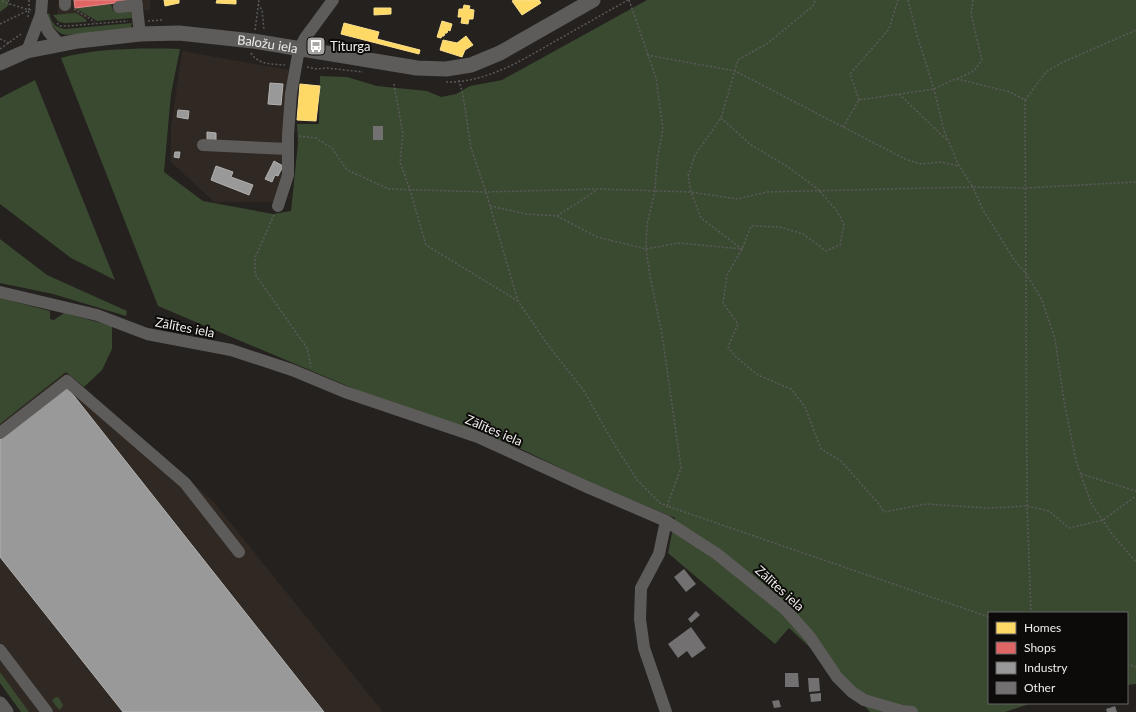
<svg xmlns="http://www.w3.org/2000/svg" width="1136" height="712" font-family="Lato,sans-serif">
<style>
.built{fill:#302822}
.green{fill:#3a4a30}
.homes{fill:#ffd966;stroke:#fadf8e}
.shops{fill:#e06666;stroke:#e48e8e}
.industry{fill:#999;stroke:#b3b2b1}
.building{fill:#727070}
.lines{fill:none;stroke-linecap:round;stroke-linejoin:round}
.path{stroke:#5b5a5a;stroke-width:1.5;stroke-dasharray:2 2;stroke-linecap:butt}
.minor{stroke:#5d5c5a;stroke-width:12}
.major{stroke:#5e5c5a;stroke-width:15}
.labels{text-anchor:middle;stroke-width:4;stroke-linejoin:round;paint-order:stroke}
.street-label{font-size:13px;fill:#efedea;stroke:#0d0b0a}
.poi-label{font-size:13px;fill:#efedea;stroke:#0d0b0a;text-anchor:start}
</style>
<rect width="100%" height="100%" fill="#24211f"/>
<path class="built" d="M58,0H150V10L57,21Z
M182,51L289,70L286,172L273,202H214L171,162V127Z
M67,372L213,501L383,712H26L0,677V424Z"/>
<path class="green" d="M0,0H7L9,5L0,12Z
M647,0H1136V684L1127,685V613H989V703H1032L1005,712H870L831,667L789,628L775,644L668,553L675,518L598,486L521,449L383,401L158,306L61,58C97,48 143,48 180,49L171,94L164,172L203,201L273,214L291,211L298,143L297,124H319L320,76L347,77L377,86L427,91L441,97L456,94L470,86L502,80Z
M111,4L113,11L131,10L132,18L97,21L75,8Z
M49,13C52,24 55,27 65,29L132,23L131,28L128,30L66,35C54,32 52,25 47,14Z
M76,13L87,20L86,22L65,23L59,22L53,15Z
M35,80L115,280L71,258L0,204V98Z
M0,239L47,275L127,311L126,316L53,294L0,283Z
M0,298L50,311V319L54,320L64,313L112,326V349L102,370L84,387L66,372L0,424Z
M0,672L29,712H21L0,683Z
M56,697L59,698L63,705L60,710L55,705L52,700Z"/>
<path class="homes" d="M164,0H179V3L165,6Z
M217,0H236V4L216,3Z
M514,0H539L541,3L522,15L512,1Z
M464,5L470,6L469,9L474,10L473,19H469L468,24L461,23L462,17H458L459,9H463Z
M374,8H391V14L374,15Z
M442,21L452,24L450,31L448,30L447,33H445L444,36H442L441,38L437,37Z
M344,23L379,32L377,39L420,50L419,54L341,34Z
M466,36L473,45L465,50L462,57L440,50L443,40L457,43Z
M300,84L320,86L316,121L297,120Z"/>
<path class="shops" d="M74,0H131V1L75,8Z"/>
<path class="industry" d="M270,83L283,84L281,105L268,104Z
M178,110L189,111L188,119L177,117Z
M207,132L216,133V141H207Z
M175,152H180L179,158L174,157Z
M274,161L283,166L278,176L275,175L272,182L265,179Z
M216,166L233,172L231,177L253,185L249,195L211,180Z
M67,387L324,712H123L0,557V440Z"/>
<path class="building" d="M320,38L325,39L323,45L319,43Z
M373,126H383V140H373Z
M684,569L696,584L686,592L674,577Z
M696,611L700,615L691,623L688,619Z
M691,627L706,648L692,658L687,651L678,658L668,644Z
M785,673H798L799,687H785Z
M808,678H819L820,691L809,692Z
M821,693V701L811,702L810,694Z
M779,700L781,707L774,708L772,701Z
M1115,706L1117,712H1107L1106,709Z"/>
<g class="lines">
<path class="path" d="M8,0L10,4L29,10
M629,0L656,78L663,129L657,160L655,191L647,224L646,249L650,276L662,334L681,468L667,506L989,617
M908,0L917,35L934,89L944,131L959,166L973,187L1026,188L1136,182
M2,1L10,4
M258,4L262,10L264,30
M74,9L95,22
M29,10V0
M28,17L29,10H31
M148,21L162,20
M57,23L60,26H68L128,21
M0,24L29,10
M255,30L259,0
M0,39L9,43
M0,49L21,34
M251,53C258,65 273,64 285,65
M647,55L735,71L905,159L921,164L940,162L959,166
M307,67L317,69L327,68L363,72
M957,79L974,71L982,60L971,14L973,0
M459,80L463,95L471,148L486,192L518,301L545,341L584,391L614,444L638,481L660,503L667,506V509
M446,82C487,83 524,59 559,39C582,26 605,13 628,0
M394,84L403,134L400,162L410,190L426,245L518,301
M899,94L947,140
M859,100L850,74L889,29L898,0
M1025,100L1046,72L1061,63L1136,30
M721,118L751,145L788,167L819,190L837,211L844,224L840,245L826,251L803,234L780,227L751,226L742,249L727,275L723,303L738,324L728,347L736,357L758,375L791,389L805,407L821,449L841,461L878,503L884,512L926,504L988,508L1027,506L1049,511L1069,528L1103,520L1136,496
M843,127L859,100L934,89L953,80L957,79L1010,92L1025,100L1027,506L1031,613
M299,136L316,138L332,148L347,170L389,189L486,192L598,189L691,192L737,199L767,192L973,187L983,210L1015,261L1025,272L1042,300L1055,339L1064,401L1076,461L1091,503L1112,534L1136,562
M490,206L526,214L557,216L597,237L646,249L679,243L742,249L701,218L691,192L688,176L695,155L721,118L738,60L768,43L813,6L815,0
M274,215L255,258V274L307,348L311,367
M557,216L597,190
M1081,474L1136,491
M1127,664L1136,667"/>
<path class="minor" d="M65,0V5
M136,0L140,34
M119,7L137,5
M41,14L48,31L59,44
M27,51L41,14L42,0
M203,145L288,149
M278,206L288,175V135L291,94L299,49L305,38L333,0
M0,292L97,315L147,334L231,350L292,370L345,392L478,437L587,487L666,521L717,554L785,609L810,637L837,677L852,692L864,700L902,711L912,712
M0,433L67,381L185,483L239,552
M0,650L47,712
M666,712L644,648L640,619L641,588L659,554L666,521"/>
<g class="major">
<path id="s1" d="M0,63L27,51L78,41L140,34L179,33L253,41L417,68L446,69L471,65L500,53L593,0"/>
<path d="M0,704L6,712"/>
</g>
</g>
<defs>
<symbol id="bus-square" viewBox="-11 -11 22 22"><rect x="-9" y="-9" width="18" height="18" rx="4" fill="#a8a6a3" stroke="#0d0b0a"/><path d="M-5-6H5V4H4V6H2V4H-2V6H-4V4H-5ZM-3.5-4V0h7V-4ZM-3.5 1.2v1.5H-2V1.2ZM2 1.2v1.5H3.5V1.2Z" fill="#fff"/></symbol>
</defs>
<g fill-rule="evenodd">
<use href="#bus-square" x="305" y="35" width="22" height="22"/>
</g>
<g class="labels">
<g class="street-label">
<text dy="5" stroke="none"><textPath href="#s1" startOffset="272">Baložu iela</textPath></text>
<text transform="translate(185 327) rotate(11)" y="5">Zālītes iela</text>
<text transform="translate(494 430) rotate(23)" y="5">Zālītes iela</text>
<text transform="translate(780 588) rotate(42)" y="5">Zālītes iela</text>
</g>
<g class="poi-label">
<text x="330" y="51">Titurga</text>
</g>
</g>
<rect x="988" y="612" width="140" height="92" fill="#0d0b0a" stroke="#676564"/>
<rect x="996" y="622" width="20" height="12" fill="#ffd966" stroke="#676564"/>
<text x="1024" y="632" font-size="12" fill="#efedea">Homes</text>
<rect x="996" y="642" width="20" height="12" fill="#e06666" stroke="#676564"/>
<text x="1024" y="652" font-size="12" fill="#efedea">Shops</text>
<rect x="996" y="662" width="20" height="12" fill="#999999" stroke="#676564"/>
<text x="1024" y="672" font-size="12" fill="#efedea">Industry</text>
<rect x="996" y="682" width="20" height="12" fill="#727070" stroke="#676564"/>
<text x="1024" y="692" font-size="12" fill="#efedea">Other</text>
</svg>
